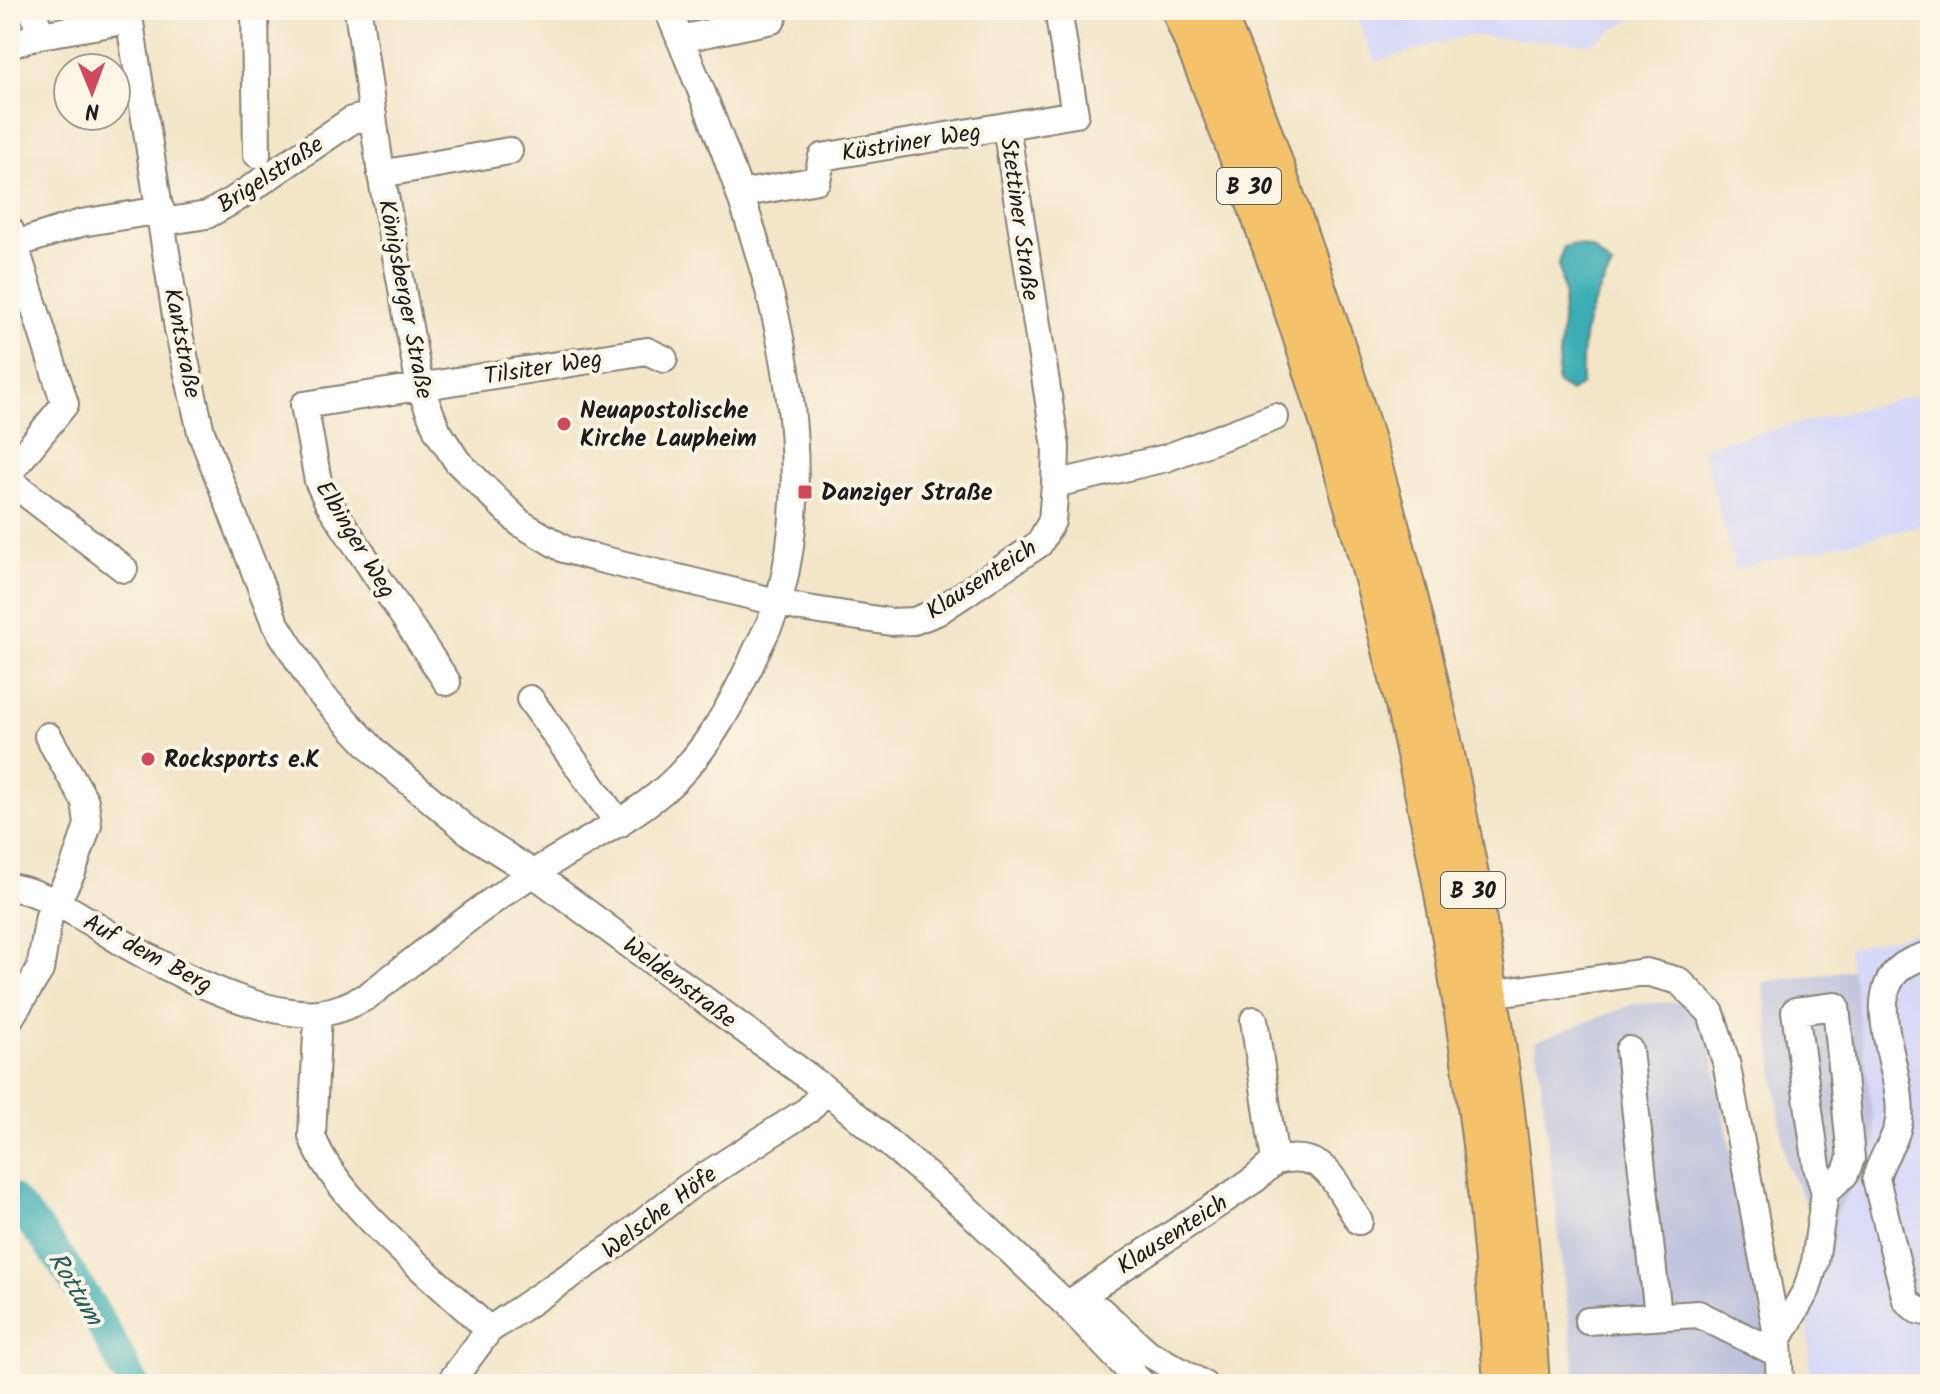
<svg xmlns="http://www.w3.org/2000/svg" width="1940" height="1394" font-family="Kalam,sans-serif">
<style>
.built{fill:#d6d8f8}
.industrial{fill:#bec3dd}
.water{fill:#3badb4;stroke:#2c6468;stroke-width:2}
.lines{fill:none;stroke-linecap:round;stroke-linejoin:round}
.river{stroke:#3badb4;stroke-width:32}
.minor-casing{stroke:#878072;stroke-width:30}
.highway-casing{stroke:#878072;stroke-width:40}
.minor{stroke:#fff;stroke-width:26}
.highway{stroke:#f3c26a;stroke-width:36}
.poi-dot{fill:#d1495b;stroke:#fcf5e5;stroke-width:3}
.labels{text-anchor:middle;stroke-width:8;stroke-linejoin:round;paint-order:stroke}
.shield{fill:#fcf5e5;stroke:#5f5d58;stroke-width:2}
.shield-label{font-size:22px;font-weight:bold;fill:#1c1c1c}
.street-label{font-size:24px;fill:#1c1c1c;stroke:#fcf5e5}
.poi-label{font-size:24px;font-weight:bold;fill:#1c1c1c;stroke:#fcf5e5;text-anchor:start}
.water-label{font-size:26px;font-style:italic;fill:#2a5d60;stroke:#fcf5e5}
</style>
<rect width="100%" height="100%" fill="#fcf5e5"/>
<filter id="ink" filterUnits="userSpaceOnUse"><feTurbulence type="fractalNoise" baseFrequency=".0125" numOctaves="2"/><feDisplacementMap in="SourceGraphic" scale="16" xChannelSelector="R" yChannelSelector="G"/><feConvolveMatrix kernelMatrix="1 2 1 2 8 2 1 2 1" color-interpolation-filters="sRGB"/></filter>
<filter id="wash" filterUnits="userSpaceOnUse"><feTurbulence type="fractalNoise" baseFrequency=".006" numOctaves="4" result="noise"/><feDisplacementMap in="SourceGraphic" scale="32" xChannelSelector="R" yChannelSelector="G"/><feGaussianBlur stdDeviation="1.8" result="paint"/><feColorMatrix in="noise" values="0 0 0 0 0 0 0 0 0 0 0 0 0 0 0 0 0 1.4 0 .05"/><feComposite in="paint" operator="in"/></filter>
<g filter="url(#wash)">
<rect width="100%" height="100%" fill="#f2e5c8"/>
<path class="built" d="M1354,10H1646L1590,44L1467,35L1375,62Z
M1930,392V523L1736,569L1701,447Z
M1930,929V1384H1810L1808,1306L1831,1224L1877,1140L1848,949Z"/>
<path class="industrial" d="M1852,970L1877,1140L1831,1224L1811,1215L1785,1160L1763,982Z
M1684,1002L1708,1030L1766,1335L1771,1384H1570L1575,1372L1536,1041L1633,1004Z"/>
<path class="water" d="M1575,244L1593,249L1612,267C1587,313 1580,332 1582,385L1570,392L1557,383L1564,294L1559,265L1563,247Z"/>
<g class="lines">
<path class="river" d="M10,1198C61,1251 100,1319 133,1384"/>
</g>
</g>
<g filter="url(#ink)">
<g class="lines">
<defs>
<path id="minor" d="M33,10L40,35
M128,10L178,329L201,432L275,623L317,690L378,755L473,835L533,873L826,1090L968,1210L1067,1305L1142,1384
M255,10L257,154
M358,10L381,174L420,387L437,430L457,461L520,523L564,549L596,558L801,608L891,622L914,621L937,612L1039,544L1052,521L1055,484L1166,458L1275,417
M680,39L772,20L776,10
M10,45L40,35L129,20
M381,174L509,151
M740,194L817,180L822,157L1006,126
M163,222L207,215L234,200L352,120L373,115
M10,230L65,404L10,472
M10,246L81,223L161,210
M10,481L124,569
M1055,484L1056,447L1006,126L1075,114L1058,10
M447,682L328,502L318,481L304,405L647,351L664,359
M530,699L619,824
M10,887C53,894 88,922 125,944C175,973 261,1018 320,1013C337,1011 351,1004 366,997C421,956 479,907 537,871C579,844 625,823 664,790C704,755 730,708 752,661C760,641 773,621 779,600C832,405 742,187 668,10
M1930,955C1843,974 1907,1065 1899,1121C1896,1142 1880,1158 1876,1179L1906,1300L1917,1310L1930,1313
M1490,994L1646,972L1679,981L1711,1013L1726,1062L1778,1340L1780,1384
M318,1013L312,1136C334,1200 438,1281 489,1330
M10,1018L40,970L49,916L72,872L88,825L85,801L48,736
M1629,1050L1658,1316
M1275,1161C1328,1149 1333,1182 1359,1221
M1067,1305L1255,1179L1275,1161L1254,1020
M1067,1305L1100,1310L1148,1353L1203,1384
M1588,1321L1698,1314L1777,1353
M1778,1340L1807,1289L1815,1262L1825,1192L1817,1167L1795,1011L1836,1006L1851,1158L1845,1174L1825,1192
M449,1384L489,1330L614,1246L688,1187L808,1110L826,1090"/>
<path id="highway" d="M1180,10C1362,446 1475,912 1502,1384
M1215,10C1249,86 1275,165 1302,243C1433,615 1507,991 1531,1384"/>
</defs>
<use href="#minor" class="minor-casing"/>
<use href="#highway" class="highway-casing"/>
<use href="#minor" class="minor"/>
<use href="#highway" class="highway"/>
</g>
</g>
<g class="poi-dot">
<circle cx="564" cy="424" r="8"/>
<rect x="797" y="484" width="16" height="16" rx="4"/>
<circle cx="148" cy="759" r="8"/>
</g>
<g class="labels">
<g class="shield">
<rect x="1217" y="168" width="64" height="36" rx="6"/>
<rect x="1441" y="872" width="64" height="36" rx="6"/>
</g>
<g class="shield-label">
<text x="1249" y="194">B 30</text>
<text x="1473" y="898">B 30</text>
</g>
<g class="street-label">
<text transform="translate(911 142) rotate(-9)" y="8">Küstriner Weg</text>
<text transform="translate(270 174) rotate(-33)" y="8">Brigelstraße</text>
<text transform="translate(1020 219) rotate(82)" y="8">Stettiner Straße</text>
<text transform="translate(406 299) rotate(79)" y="8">Königsberger Straße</text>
<text transform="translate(183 343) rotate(79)" y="8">Kantstraße</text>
<text transform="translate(543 367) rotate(-9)" y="8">Tilsiter Weg</text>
<text transform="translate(356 539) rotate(59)" y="8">Elbinger Weg</text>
<text transform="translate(981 579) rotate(-33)" y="8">Klausenteich</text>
<text transform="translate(148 953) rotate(28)" y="8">Auf dem Berg</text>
<text transform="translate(680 982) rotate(37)" y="8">Weldenstraße</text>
<text transform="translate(659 1212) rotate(-37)" y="8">Welsche Höfe</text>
<text transform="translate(1172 1234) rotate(-33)" y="8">Klausenteich</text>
</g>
<g class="poi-label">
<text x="580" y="418">Neuapostolische<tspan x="580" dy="28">Kirche Laupheim</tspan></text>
<text x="821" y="500">Danziger Straße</text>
<text x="164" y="767">Rocksports e.K</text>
</g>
<g class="water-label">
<text transform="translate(76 1288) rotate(59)" y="9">Rottum</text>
</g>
</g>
<rect width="1940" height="1394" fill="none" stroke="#fcf5e5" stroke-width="40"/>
<g transform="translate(92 92) rotate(179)"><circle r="38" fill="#fcf5e5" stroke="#a29e95" stroke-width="2"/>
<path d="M0-6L14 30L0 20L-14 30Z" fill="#d1495b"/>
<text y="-12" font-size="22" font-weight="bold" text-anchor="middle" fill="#1c1c1c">N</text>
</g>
</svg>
